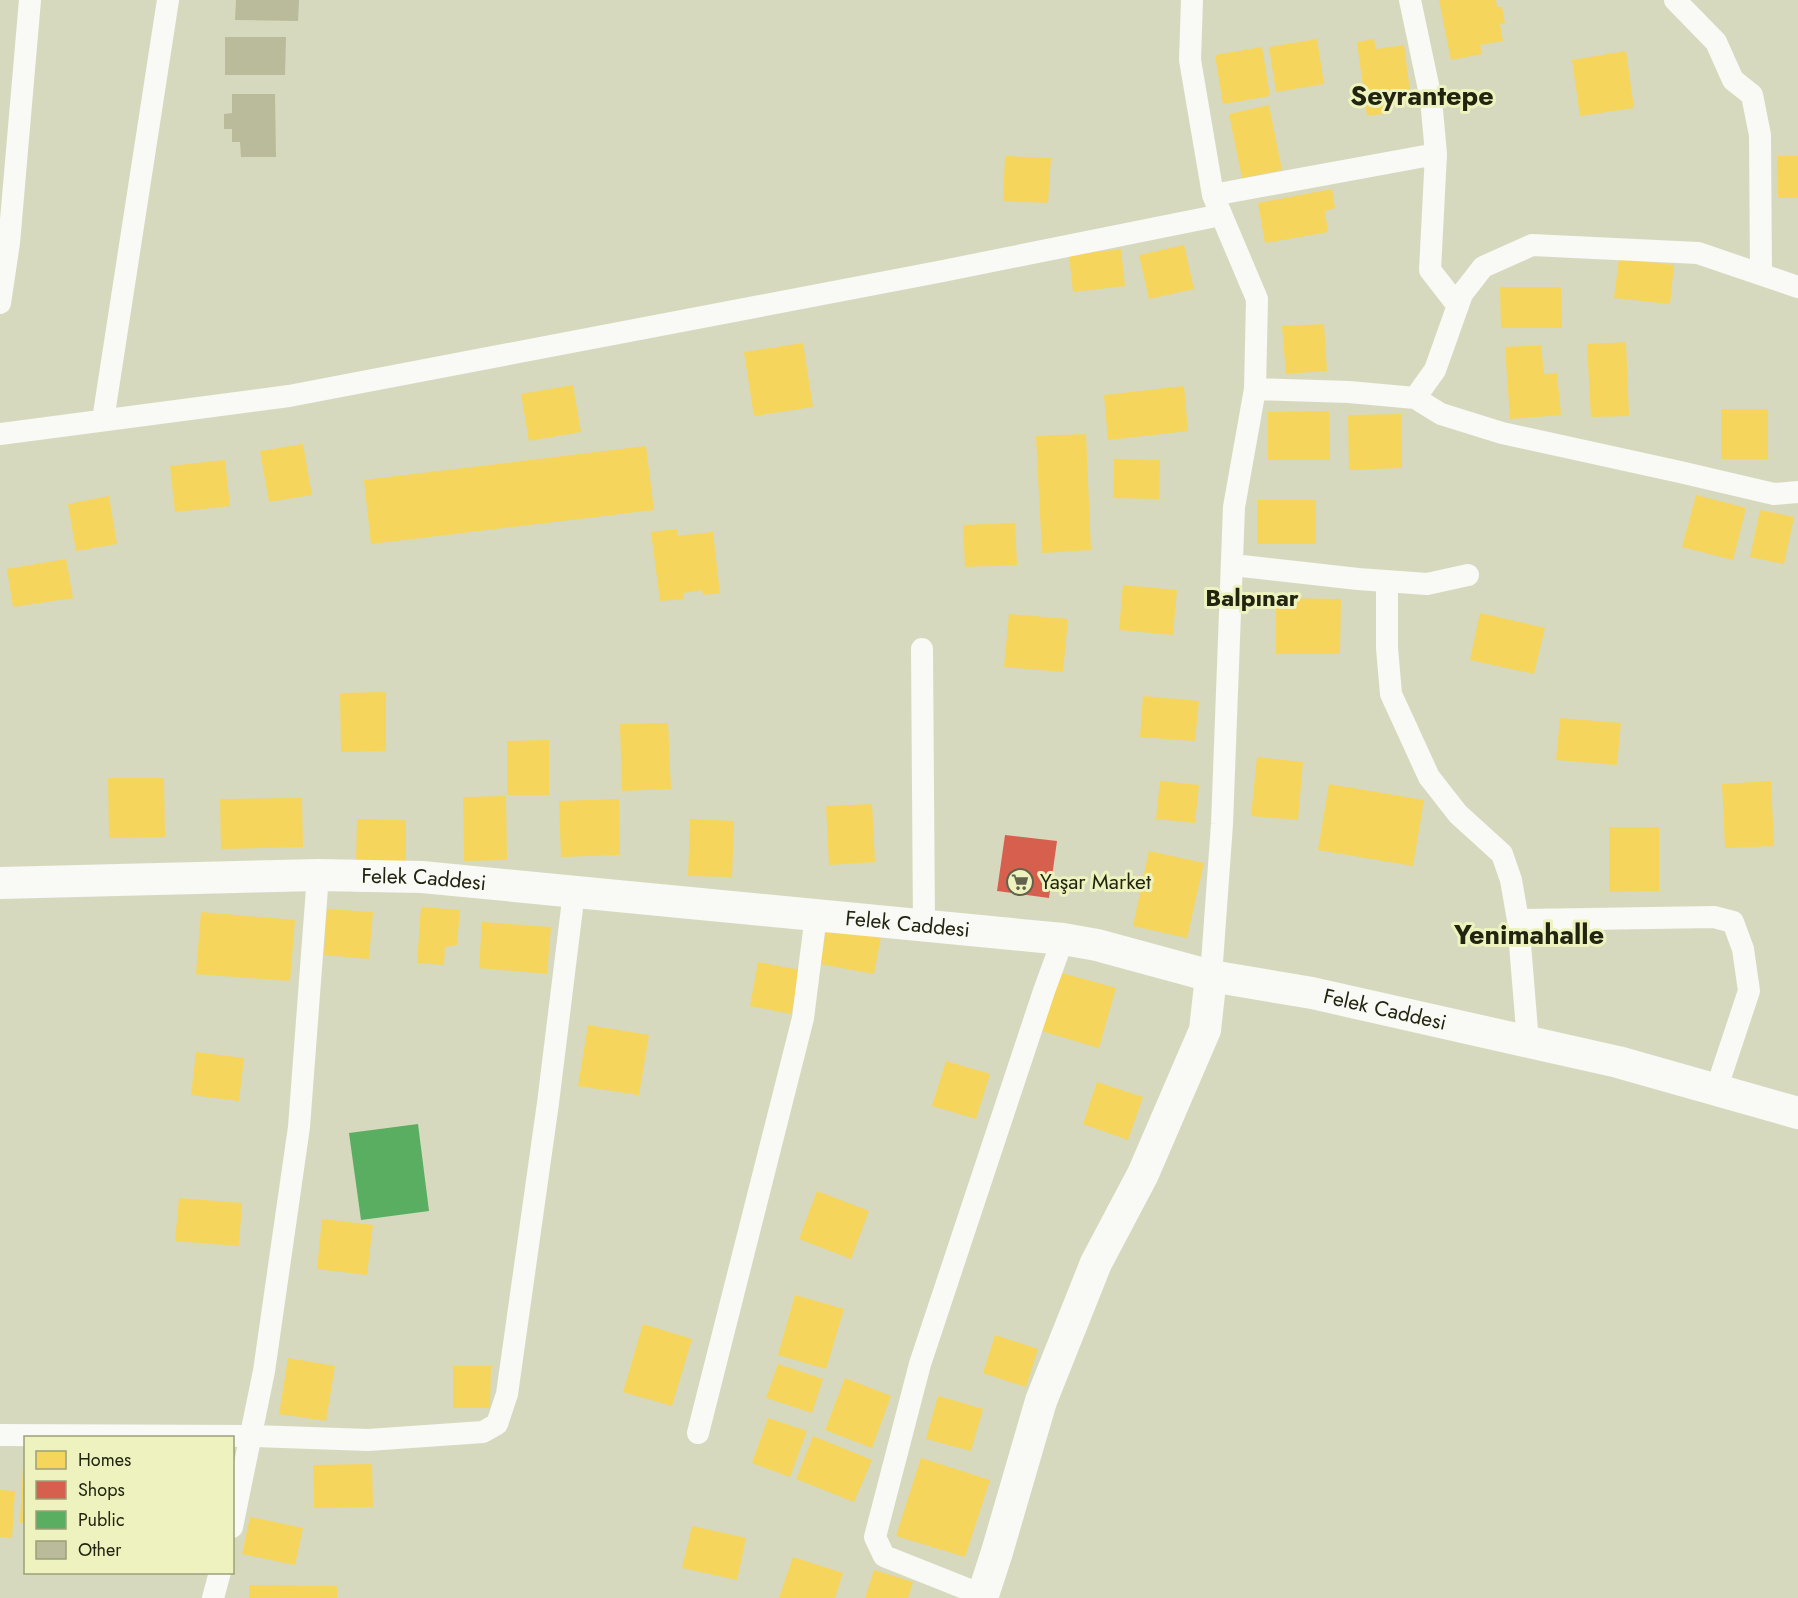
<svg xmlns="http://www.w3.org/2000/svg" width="1798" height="1598" font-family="Jost,sans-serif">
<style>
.homes{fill:#f6d55c}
.shops{fill:#d6604d}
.public{fill:#5aae61}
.building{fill:#b9bb9a}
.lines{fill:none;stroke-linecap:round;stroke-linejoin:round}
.street{stroke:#f9f9f5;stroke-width:22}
.secondary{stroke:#f9f9f5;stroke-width:32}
.labels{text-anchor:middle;stroke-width:6;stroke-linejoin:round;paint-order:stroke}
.street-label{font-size:21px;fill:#222410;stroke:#edf2be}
.poi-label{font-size:21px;fill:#222410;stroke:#edf2be;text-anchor:start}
.quarter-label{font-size:24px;font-weight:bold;fill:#222410;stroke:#edf2be}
.district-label{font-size:27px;font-weight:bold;fill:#222410;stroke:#edf2be}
</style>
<rect width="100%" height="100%" fill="#d7d9be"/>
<path class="homes" d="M1439,0H1496L1497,7H1502L1505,23L1500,24L1503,41L1480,45L1482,54L1451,60Z
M1317,39L1324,84L1276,92L1269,47Z
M1374,39L1376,49L1404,45L1411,98L1389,101L1391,113L1367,116L1357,42Z
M1262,47L1270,96L1223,104L1215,55Z
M1626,51L1634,108L1580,116L1572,60Z
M1269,105L1282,170L1242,178L1229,114Z
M1005,156L1051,158L1048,203L1003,201Z
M1777,156H1798V198H1778Z
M1332,189L1335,208L1325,211L1328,232L1265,243L1258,203Z
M1184,245L1194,289L1149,299L1139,255Z
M1121,249L1125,286L1073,292L1069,255Z
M1619,259L1674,265L1670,304L1614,298Z
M1500,287H1561L1562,328H1501Z
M1324,324L1327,371L1286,374L1282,326Z
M1626,342L1629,416L1591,417L1587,344Z
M803,343L813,407L754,416L744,352Z
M1541,345L1544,374L1557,373L1561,415L1510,419L1505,347Z
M573,385L581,432L529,441L521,394Z
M1184,386L1188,431L1108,440L1104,395Z
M1721,409H1768V459H1721Z
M1329,411L1330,460H1268V412Z
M1401,414L1402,468L1349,470L1348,415Z
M1086,434L1091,550L1042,553L1036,436Z
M303,444L312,495L269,502L260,451Z
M646,446L654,510L371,544L364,480Z
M1114,459L1160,460L1159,499L1113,498Z
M225,460L230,506L175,512L170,466Z
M1696,495L1746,508L1733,560L1682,547Z
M109,496L117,544L76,551L68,504Z
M1257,500H1316V544H1257Z
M1760,510L1794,517L1784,564L1750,557Z
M1015,523L1017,565L965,567L963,525Z
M677,529V536L713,532L720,593L703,595L702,590L683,593L684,599L660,601L651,532Z
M66,559L73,598L13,607L7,569Z
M1123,585L1177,590L1173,635L1119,630Z
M1276,598L1341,599L1340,654H1276Z
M1480,613L1545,628L1534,674L1470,660Z
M1009,614L1068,619L1063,672L1004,667Z
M386,692V751L341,752L340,693Z
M1143,696L1199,701L1195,741L1140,737Z
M1560,718L1621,723L1617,765L1556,760Z
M668,723L671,789L622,791L620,724Z
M549,740V795H507V741Z
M1257,757L1303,762L1298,820L1251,816Z
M108,778H164L165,837L109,838Z
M1160,781L1199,785L1195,823L1156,819Z
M1771,781L1774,846L1725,848L1722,784Z
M1329,784L1424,800L1413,866L1318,850Z
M506,796L507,860L464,861L463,797Z
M302,798L303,847L221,849L220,799Z
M619,799L620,855L561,857L559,801Z
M872,804L875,862L829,865L826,806Z
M357,819L406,820V862L356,861Z
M690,819L734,821L732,877L688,876Z
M1609,827H1659V891L1609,892Z
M1149,851L1204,863L1187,938L1133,926Z
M421,907L460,910L457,945L445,947L444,965L417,963Z
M327,909L373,912L369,959L324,955Z
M201,912L295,920L290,981L196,974Z
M828,921L882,931L874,974L820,964Z
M482,922L551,927L547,974L479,968Z
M758,962L800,970L791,1014L750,1006Z
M1058,972L1116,988L1099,1048L1041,1031Z
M588,1025L649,1035L639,1095L578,1086Z
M196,1052L244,1058L239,1101L191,1095Z
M946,1061L990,1074L976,1119L932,1106Z
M1097,1082L1143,1097L1128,1140L1083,1124Z
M817,1191L869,1211L851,1259L799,1239Z
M179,1198L242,1203L239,1246L175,1241Z
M322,1219L373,1225L367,1275L317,1269Z
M795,1295L844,1309L826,1369L778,1355Z
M643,1324L692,1339L672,1406L623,1392Z
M995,1335L1038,1349L1026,1387L983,1373Z
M288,1358L335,1366L326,1421L279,1414Z
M778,1364L823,1379L812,1413L766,1398Z
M453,1366H491L490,1408H453Z
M845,1378L891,1396L872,1448L825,1430Z
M938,1396L983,1409L971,1451L926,1439Z
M768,1418L807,1431L790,1477L752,1463Z
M813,1436L872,1460L854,1502L796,1479Z
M921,1458L990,1480L965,1557L896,1536Z
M372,1464L373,1507L314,1508L313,1465Z
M23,1466H26V1523H20Z
M0,1490L15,1491L12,1538L0,1537Z
M250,1517L303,1528L295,1565L242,1554Z
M692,1526L746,1538L737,1580L682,1568Z
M793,1557L843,1573L835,1598H779Z
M874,1570L913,1582L908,1598H865Z
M249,1585L337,1586V1598H249Z"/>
<path class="shops" d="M1005,835L1057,841L1049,898L997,891Z"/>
<path class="public" d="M418,1124L429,1211L361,1220L349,1133Z"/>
<path class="building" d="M236,0H299L298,21L235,20Z
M225,37H286L285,75H225Z
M232,94H275L276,157H241L240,142H232V129H224V114L232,113Z"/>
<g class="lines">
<path class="street" d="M1192,0L1190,60L1213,195L1257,299L1255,389
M1410,0L1431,99L1436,154L1430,270L1458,306
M1675,0L1716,42L1733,80L1752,95L1760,135L1761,274
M1213,195L1436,154
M0,303L9,243L30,0
M1415,398L1441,414L1502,433L1680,472L1774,494L1798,492
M103,420L168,0
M0,434L289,396L943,271L1221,215
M1233,565L1358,579L1427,584L1468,575
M1387,581V648L1391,694L1429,777L1458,814L1502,854L1511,880L1518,920L1528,1042
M922,649L924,925
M1518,920L1714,917L1733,922L1743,949L1749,991L1716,1090
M1211,976L1222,824L1234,507L1255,389L1349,392L1415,398L1435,370L1462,294L1483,267L1532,245L1698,253L1798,287
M698,1433L803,1018L816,915
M0,1435L251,1436L368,1440L483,1432L497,1424L507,1394L548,1103L574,892
M232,1527L264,1371L299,1127L318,875
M982,1595L884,1556L875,1537L920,1364L1044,991L1063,939
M213,1598L220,1572"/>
<g class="secondary">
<path id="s1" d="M0,883L318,875L422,877L1063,939L1097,945L1211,976L1312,993L1618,1062L1798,1113"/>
<path d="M982,1598L997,1552L1041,1401L1096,1263L1143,1174L1205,1030L1211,976"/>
</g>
</g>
<defs>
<symbol id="supermarket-ring" viewBox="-11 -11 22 22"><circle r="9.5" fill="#edf2be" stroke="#61634d" stroke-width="1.5"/><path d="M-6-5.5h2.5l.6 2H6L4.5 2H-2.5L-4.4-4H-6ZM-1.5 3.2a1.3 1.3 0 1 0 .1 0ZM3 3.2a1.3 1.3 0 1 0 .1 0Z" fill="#61634d"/></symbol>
</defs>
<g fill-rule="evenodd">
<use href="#supermarket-ring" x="1005" y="867" width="30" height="30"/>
</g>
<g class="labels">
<g class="street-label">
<text dy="7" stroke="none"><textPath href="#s1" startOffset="424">Felek Caddesi</textPath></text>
<text dy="7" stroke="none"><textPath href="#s1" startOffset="910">Felek Caddesi</textPath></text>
<text dy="7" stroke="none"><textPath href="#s1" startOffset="1396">Felek Caddesi</textPath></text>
</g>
<g class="poi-label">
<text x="1040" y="889">Yaşar Market</text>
</g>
<g class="quarter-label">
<text x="1252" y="606">Balpınar</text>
</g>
<g class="district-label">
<text x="1422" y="105">Seyrantepe</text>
<text x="1529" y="944">Yenimahalle</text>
</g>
</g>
<rect x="24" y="1436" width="210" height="138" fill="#edf2be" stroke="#9ca078" stroke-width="1.5"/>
<rect x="36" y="1451" width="30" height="18" fill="#f6d55c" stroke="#9ca078" stroke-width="1.5"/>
<text x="78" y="1466" font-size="18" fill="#222410">Homes</text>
<rect x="36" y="1481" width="30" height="18" fill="#d6604d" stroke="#9ca078" stroke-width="1.5"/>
<text x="78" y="1496" font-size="18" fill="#222410">Shops</text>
<rect x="36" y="1511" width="30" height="18" fill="#5aae61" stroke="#9ca078" stroke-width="1.5"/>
<text x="78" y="1526" font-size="18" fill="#222410">Public</text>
<rect x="36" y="1541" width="30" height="18" fill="#b9bb9a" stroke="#9ca078" stroke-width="1.5"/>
<text x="78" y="1556" font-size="18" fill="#222410">Other</text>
</svg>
